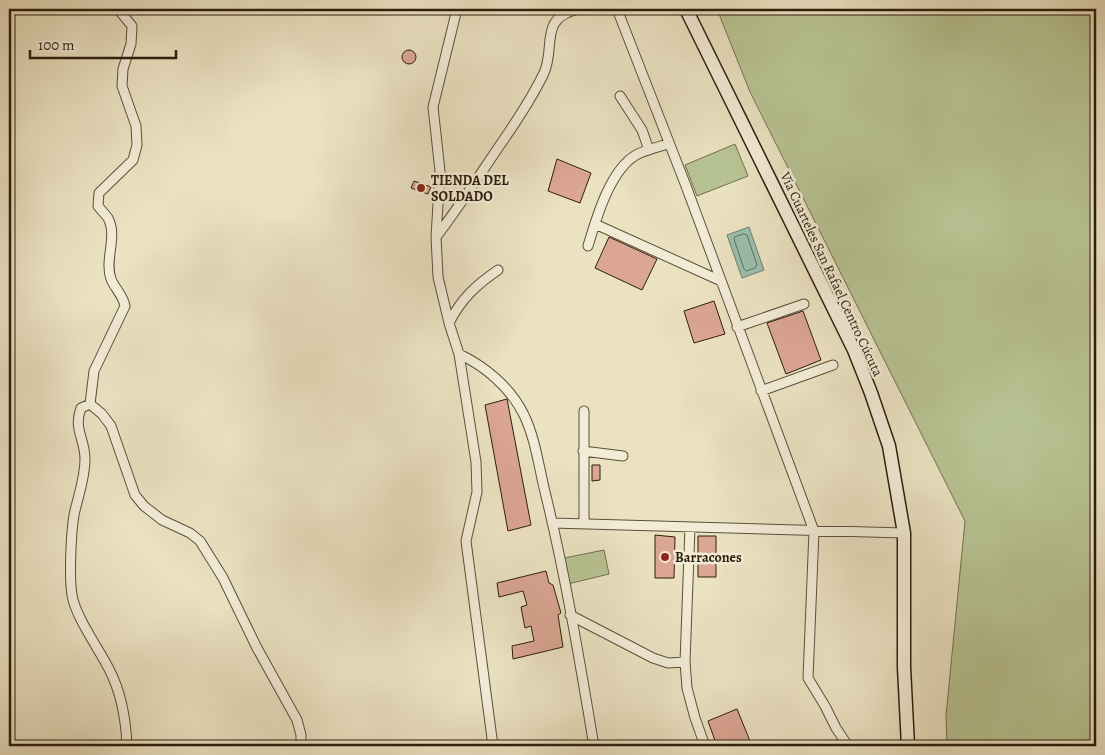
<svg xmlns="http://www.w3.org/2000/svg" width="1105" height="755" font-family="Alegreya,serif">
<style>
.green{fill:#b8c393;stroke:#727050}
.water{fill:#99bfae;stroke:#6e7f6e}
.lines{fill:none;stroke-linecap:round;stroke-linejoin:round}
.shore{stroke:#636e5e;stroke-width:1}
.building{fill:#dba694;stroke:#2d1e0d}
.street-casing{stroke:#5c4f3a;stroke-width:11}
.secondary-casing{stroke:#2d1e0d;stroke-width:15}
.street{stroke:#f2ecd7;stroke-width:9}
.secondary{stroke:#f2ecd7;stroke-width:12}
.poi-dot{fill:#8f2418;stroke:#f2ecd7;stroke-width:2}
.labels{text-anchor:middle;stroke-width:5;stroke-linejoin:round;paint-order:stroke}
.poi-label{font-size:14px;font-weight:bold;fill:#2d1e0d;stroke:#f2ecd7;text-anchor:start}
.street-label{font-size:14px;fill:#2d1e0d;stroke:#f2ecd7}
</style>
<rect width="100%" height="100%" fill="#ebe2c2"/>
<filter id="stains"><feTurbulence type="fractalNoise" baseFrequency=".004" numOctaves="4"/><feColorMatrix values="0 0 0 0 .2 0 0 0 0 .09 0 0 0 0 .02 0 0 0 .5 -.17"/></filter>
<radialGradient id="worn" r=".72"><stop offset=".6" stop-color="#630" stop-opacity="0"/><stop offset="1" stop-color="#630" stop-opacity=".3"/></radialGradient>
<path class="green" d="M717,9H1096V746H947L946,716L965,521L750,92Z
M735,144L748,176L697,196L685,165Z
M604,550L609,574L568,584L564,558Z"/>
<path class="water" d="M749,227L764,270L742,278L727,235Z"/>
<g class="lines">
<path class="shore" d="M744,234L747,235L757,265L755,268L746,271L744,269L734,239L735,237Z"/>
</g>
<path class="building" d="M402 57a7 7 0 1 1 14 0a7 7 0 1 1-14 0Z
M557,159L591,173L580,203L548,191Z
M414,181L431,187L428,194L411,188Z
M609,237L657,259L642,290L595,268Z
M714,301L725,334L694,343L684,311Z
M803,311L821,360L786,374L767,323Z
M507,399L531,525L508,531L485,405Z
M592,465H600V480L592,481Z
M655,535L675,537L674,578H655Z
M698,536H716V577H698Z
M546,571L549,583L553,585L561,613L558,615L563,647L513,659L512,646L534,641L531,626L525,628L521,607L527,605L523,591L499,597L497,583Z
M737,709L752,746H717L708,721Z"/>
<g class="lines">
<defs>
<path id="street" d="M457,9L433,107L440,171L436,237L438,277L449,323L459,354L476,462L477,492L466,541L493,746
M617,9L686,186L814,531L808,678L825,706L836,728L848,746
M620,96L642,130L649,150
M595,224L721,281
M436,237C459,207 479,176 500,145C516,122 532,98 544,73C556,46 538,18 579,9
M588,246C596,219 610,170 636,155C645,150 658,147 668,144
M449,323C461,299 476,285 498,270
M737,327L804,304
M459,354C485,366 511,388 524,415C536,440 539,469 546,496C566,578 580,663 594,746
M761,391L833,365
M90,404L94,371L125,306C123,295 115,289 111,279C104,259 118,237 108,218C105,214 101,210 98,206L99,193L133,160L137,145L136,126L122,86L123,69L131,44L132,26L118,9
M90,404L102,414L111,426L135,495L144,506L162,520L190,533L200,541L223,578L257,648L297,720L301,735V746
M90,404L81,408C73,429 85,439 85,459C85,479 78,496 74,515C71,533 69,577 72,595C75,616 99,649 109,669C121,692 126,721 127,746
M583,451L623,456
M552,523L904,533
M584,524V411
M690,527L685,662L687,688L695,718L705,746
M570,615L653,658L668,663L685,662"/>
<path id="secondary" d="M686,9L854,350L871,393L889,446L904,533V667L908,746"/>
</defs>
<use href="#street" class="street-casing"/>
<use href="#secondary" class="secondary-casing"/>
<use href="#street" class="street"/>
<use href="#secondary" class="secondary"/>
</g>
<g class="poi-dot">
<circle cx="421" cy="188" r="5"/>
<circle cx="665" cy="557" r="5"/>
</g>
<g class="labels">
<g class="poi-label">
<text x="431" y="185">TIENDA DEL<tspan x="431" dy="16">SOLDADO</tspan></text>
<text x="675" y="562">Barracones</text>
</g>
<g class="street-label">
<text transform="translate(832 274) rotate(65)" y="5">Vía Cuarteles San Rafael Centro Cúcuta</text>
</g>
</g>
<rect width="1105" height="755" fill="none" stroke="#ebe2c2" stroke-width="30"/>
<rect x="10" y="10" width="1085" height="735" fill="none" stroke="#2d1e0d" stroke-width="2.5"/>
<rect x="15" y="15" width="1075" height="725" fill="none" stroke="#2d1e0d"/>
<path d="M30 50v8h146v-8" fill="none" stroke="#2d1e0d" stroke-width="2.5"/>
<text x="38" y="50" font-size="15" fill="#2d1e0d" stroke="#f2ecd7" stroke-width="4" paint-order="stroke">100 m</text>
<rect width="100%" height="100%" filter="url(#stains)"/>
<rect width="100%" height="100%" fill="url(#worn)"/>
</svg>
